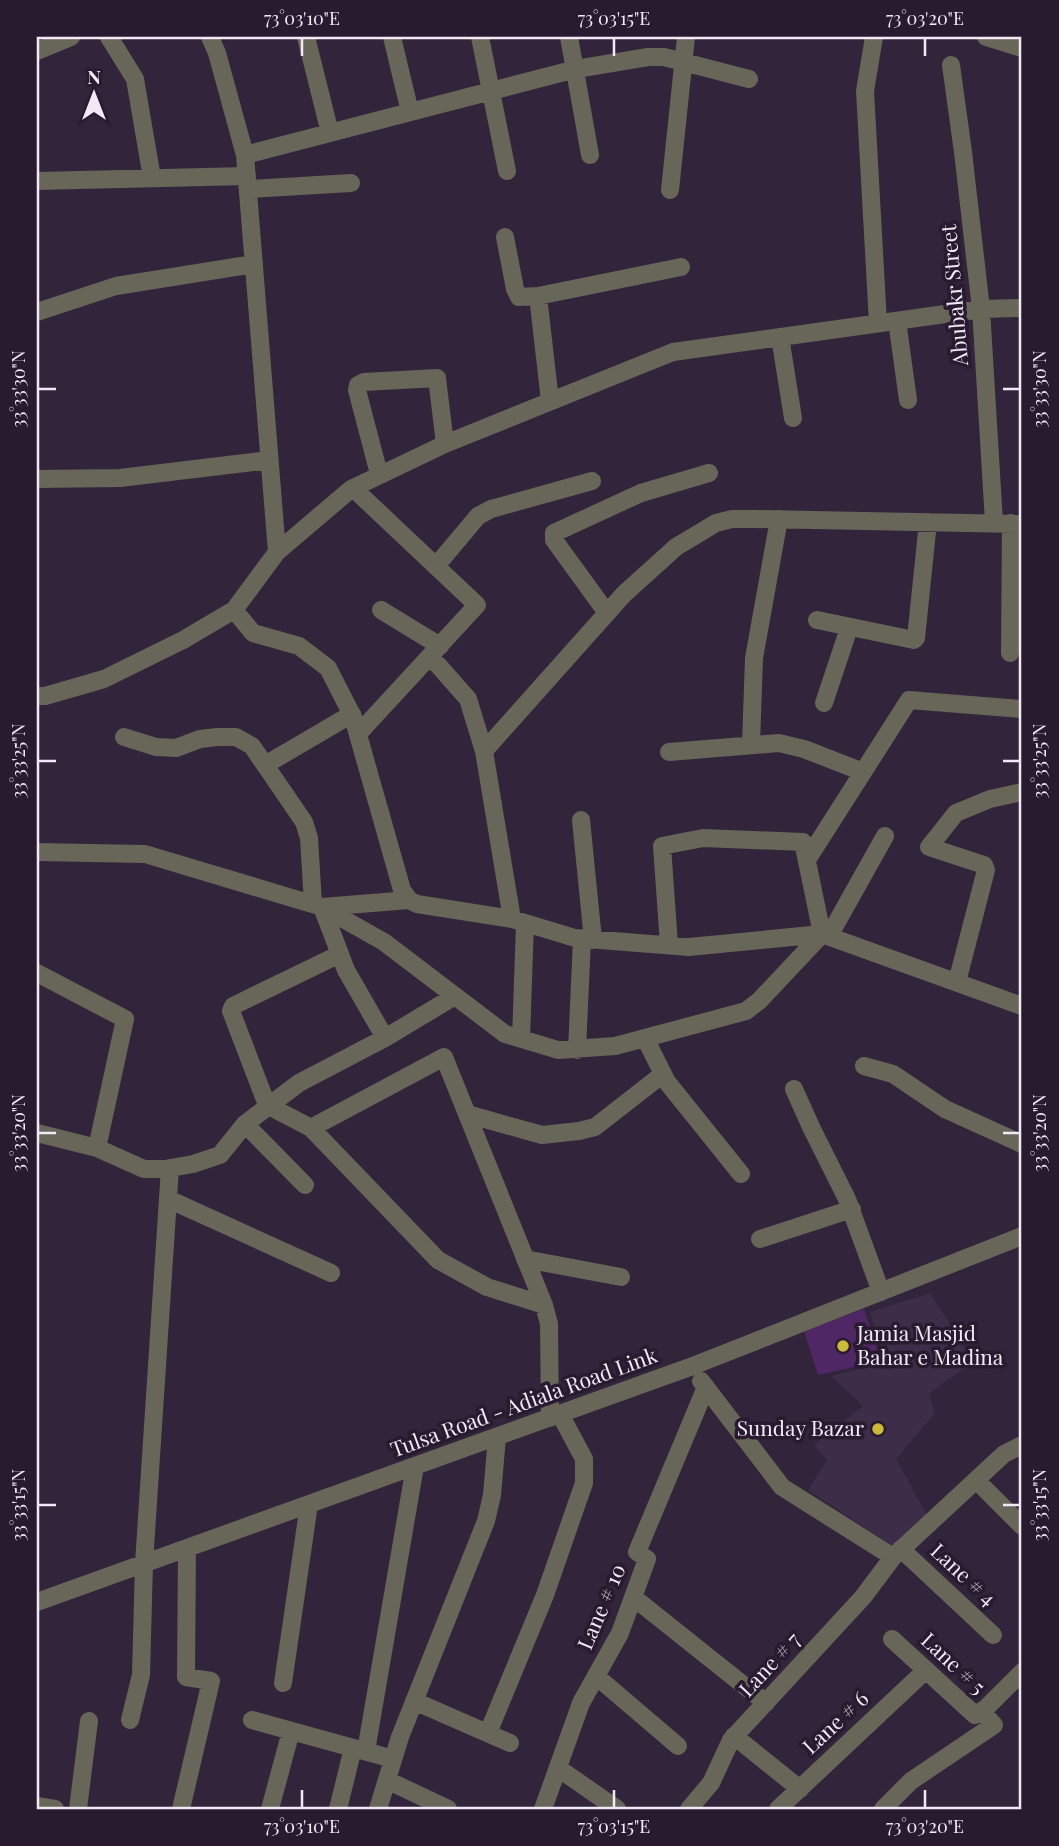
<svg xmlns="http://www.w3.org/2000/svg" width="1059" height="1846" font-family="'Playfair Display',serif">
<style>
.built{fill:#3e2d48}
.building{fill:#502765}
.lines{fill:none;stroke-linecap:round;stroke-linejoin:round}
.minor{stroke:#676659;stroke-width:18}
.ticks{fill:none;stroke:#f2e9f7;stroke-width:2.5}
.poi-dot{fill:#cbba39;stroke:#281b30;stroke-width:2.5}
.labels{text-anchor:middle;stroke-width:7;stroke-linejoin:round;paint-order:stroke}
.street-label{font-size:21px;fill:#f2e9f7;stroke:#281b30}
.poi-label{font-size:21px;fill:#f2e9f7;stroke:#281b30;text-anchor:start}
.neatline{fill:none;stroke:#f2e9f7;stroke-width:2.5}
.ticks-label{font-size:18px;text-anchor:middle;fill:#f2e9f7}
</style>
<rect width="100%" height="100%" fill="#32243a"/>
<path class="built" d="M930,1293L973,1361L929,1394L935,1413L896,1459L927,1515L894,1547L808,1490L827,1460L814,1445L863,1406L831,1376L886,1363L870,1312Z"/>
<path class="building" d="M864,1309L881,1361L818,1375L804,1331Z"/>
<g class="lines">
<path class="minor" d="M109,37L135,79L152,178
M210,37L217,53L245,155L277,552
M306,37L330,133
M392,37L410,112
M480,37L507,171
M569,37L590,155
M874,37L865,91L878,323
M986,37L1022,48
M37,51L71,37
M951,65L963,152L981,309L994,522
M245,155L576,69L648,57H664L749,79
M37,181L247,176
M248,189L351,183
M670,190L686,37
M505,237L515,289L519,297L538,296
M37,312L116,286L254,264
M897,321L908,400
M780,337L793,418
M550,401L538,296L681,267
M379,474L357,390L358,385L364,382L437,378L445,444
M37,479L120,478L269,460
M353,488L477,605L358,734
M436,566L478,516L491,509L592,481
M234,610L253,633L299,646L328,668L353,717L402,890L409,900L417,904L512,919L575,938L689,947L822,934
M381,610L440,646
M607,613L554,540V533L641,493L709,473
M817,620L914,640L916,638L928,522
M1010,653L1011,523
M429,658L438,665L468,699L484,751L512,919
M37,696H45L104,679L183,640L234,610L277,552L351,489L445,444L673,352L981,309L1022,308
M824,703L849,628
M124,737L156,747L176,748L200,739L217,737H236L252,746L304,822L309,838L313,904
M751,744L754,658L779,519
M484,751L624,594L676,547L716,523L732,519H756L1022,524
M669,752L779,743L804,749L863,772
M265,765L352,714
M581,820L593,940
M37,852L145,854L322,907L384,942L505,1034L558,1050L615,1046L746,1011L759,1001L822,934
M807,860L909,700L1022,709
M829,936L885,836
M669,945L662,846L703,838L803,842L822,934L1022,1006
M340,954L233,1006L231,1011L267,1105L311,1128L438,1260L487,1287L544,1305
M37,973L125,1019L97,1148
M957,982L986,870L984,865L929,847L956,813L990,799L1022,792
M385,1038L346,970L322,907L409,900
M645,1038L667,1082L741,1174
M521,1039L525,923
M577,1050L582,939
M864,1066L893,1074L945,1109L1022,1144
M794,1089L811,1127L847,1199L881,1292
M467,1114L542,1135L579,1131L595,1127L663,1074
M245,1124L305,1185
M311,1128L444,1057L544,1305L549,1324L550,1418
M37,1133L97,1148L144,1169H165L193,1164L220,1155L245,1124L299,1083L385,1038L455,996
M168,1199L331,1273
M760,1239L852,1209
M525,1259L621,1277
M701,1381L782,1487L893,1557L1004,1454L1022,1445
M976,1480L1022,1526
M901,1549L993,1635
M633,1597L766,1703
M37,1602L690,1367L1022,1236
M892,1639L975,1715L985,1709
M596,1676L678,1746
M283,1683L309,1504
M414,1701L510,1743
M130,1720L141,1675L144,1563L170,1168
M252,1720L393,1759
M488,1733L545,1595L584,1483V1459L560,1414
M734,1736L800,1789
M366,1751L415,1466
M558,1768L617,1809
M387,1780L448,1809
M37,1806L55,1809
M78,1809L89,1721
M181,1809L211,1681L186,1677L187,1548
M270,1809L291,1731
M338,1809L353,1748
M378,1809L400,1737L486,1521L492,1495L497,1437
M543,1809L581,1703L620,1633L647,1559L637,1552L706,1387
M689,1809L711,1783L731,1740L863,1597L893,1557
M778,1809L925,1671
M883,1809L911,1781L994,1725L982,1712L1022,1672"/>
</g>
<path class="ticks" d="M302,38V56M614,38V56M925,38V56M38,389H56M1003,389H1020M38,761H56M1003,761H1020M38,1133H56M1003,1133H1020M38,1505H56M1003,1505H1020M302,1790V1808M614,1790V1808M925,1790V1808"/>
<g class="poi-dot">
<circle cx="843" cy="1346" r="7"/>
<circle cx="878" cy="1429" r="7"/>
</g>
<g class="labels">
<g class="street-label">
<text transform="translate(955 295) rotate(-95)" y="7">Abubakr Street</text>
<text transform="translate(524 1403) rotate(-20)" y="7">Tulsa Road - Adiala Road Link</text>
<text transform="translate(963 1575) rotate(43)" y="7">Lane # 4</text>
<text transform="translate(602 1607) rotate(-67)" y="7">Lane # 10</text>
<text transform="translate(953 1664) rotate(43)" y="7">Lane # 5</text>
<text transform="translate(770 1665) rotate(-47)" y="7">Lane # 7</text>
<text transform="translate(836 1723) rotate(-43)" y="7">Lane # 6</text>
</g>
<g class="poi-label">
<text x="857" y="1341">Jamia Masjid<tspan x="857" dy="24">Bahar e Madina</tspan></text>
<text x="864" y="1436" text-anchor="end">Sunday Bazar</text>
</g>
</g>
<rect width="1059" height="1846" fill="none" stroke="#281b30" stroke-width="77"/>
<g transform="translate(94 94)" stroke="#281b30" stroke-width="5" paint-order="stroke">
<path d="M0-5L12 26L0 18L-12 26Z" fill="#f2e9f7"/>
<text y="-10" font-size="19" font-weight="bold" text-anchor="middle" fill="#f2e9f7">N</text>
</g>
<rect x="38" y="38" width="982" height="1770" class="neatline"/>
<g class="ticks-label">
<text x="302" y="25">73°03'10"E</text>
<text x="614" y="25">73°03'15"E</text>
<text x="925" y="25">73°03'20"E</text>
<text transform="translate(19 389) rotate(-90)" y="6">33°33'30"N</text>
<text transform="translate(1040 389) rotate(-90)" y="6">33°33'30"N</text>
<text transform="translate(19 761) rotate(-90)" y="6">33°33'25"N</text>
<text transform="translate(1040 761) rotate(-90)" y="6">33°33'25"N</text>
<text transform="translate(19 1133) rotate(-90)" y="6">33°33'20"N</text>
<text transform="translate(1040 1133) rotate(-90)" y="6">33°33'20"N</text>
<text transform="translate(19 1505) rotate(-90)" y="6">33°33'15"N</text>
<text transform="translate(1040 1505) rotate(-90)" y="6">33°33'15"N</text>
<text x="302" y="1833">73°03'10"E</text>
<text x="614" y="1833">73°03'15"E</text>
<text x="925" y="1833">73°03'20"E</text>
</g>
</svg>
